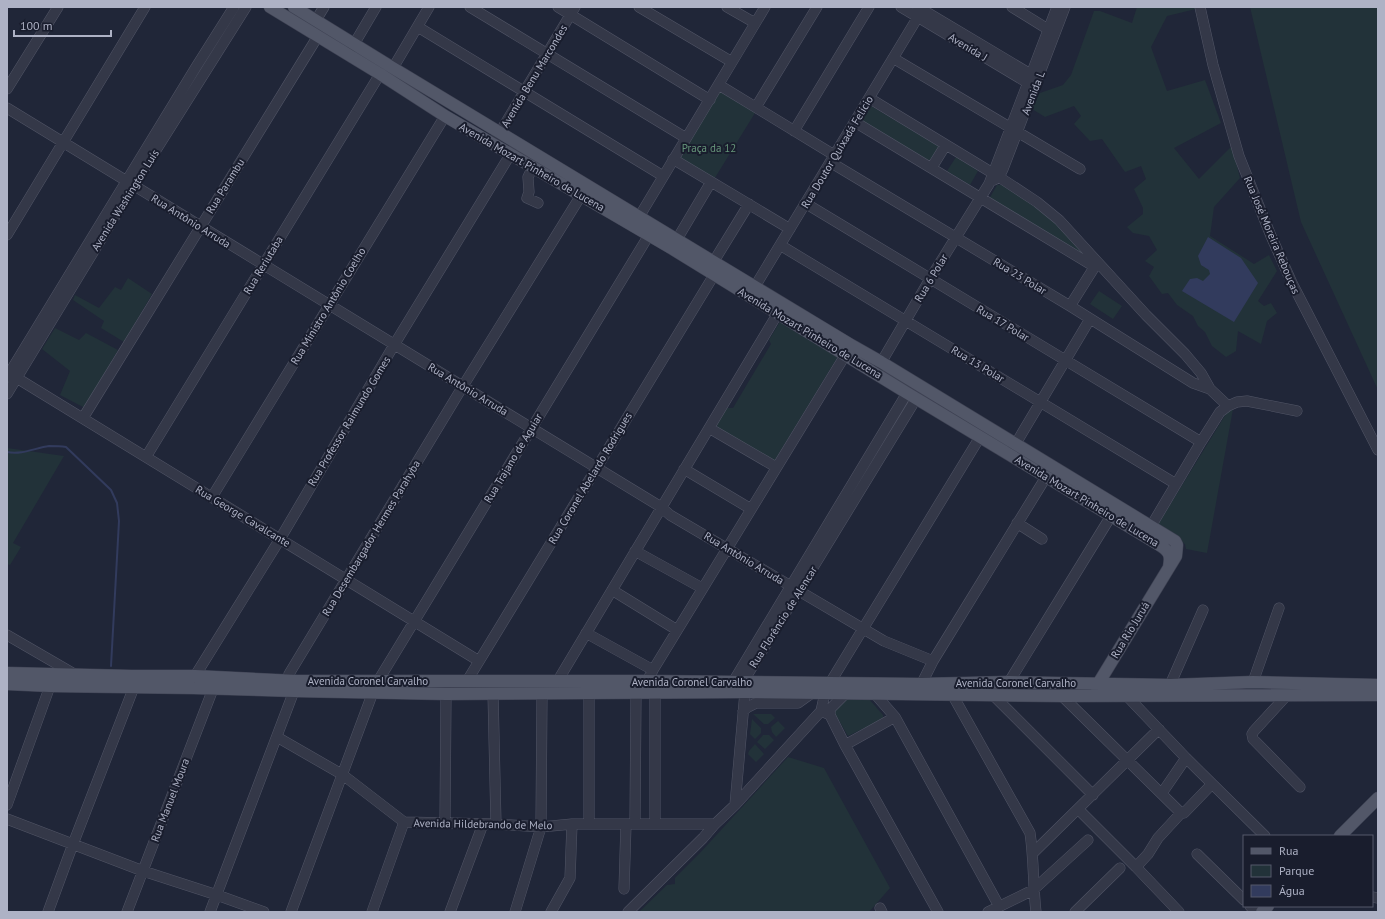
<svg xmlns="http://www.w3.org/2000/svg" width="1385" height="919" font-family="'PT Sans',sans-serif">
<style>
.green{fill:#223239}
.water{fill:#323b5d}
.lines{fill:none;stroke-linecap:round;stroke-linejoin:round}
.stream{stroke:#323b5d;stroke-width:2}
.minor-casing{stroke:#515566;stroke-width:11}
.major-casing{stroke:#3d4152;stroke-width:13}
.minor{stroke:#343848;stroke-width:10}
.major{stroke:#525768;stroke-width:12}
.labels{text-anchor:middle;stroke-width:4;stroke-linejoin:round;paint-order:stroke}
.street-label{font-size:11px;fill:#aeb2c5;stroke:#191d2d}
.park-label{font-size:11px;fill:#66957a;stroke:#191d2d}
</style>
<rect width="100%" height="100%" fill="#202638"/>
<path class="green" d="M1137,7H1196V9L1167,16L1151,47L1167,91L1205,80L1221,123L1174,148L1199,179L1232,146L1240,178L1214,207L1210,236L1254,264L1269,255L1277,271L1258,301L1264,306L1271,303L1277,313L1267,321L1261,344L1238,331L1236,351L1226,357L1212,346L1205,332L1198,326L1193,316L1177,305L1168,293L1162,294L1149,276L1154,267L1145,261L1157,250L1149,236L1133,233L1127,227L1143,214V208L1134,189L1146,179L1141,166L1125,172L1102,139L1090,141L1074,124L1081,116L1074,106L1045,117L1032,109L1037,94L1063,85L1071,75L1094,11H1100L1132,23Z
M1250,7H1378V390L1301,222Z
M719,91L755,113L713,181L677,158Z
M871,106L940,147L930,163L861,121Z
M956,157L978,171L970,185L947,171Z
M997,185H1003L1031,204L1056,223L1088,259L989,199Z
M128,278L152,294L124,342L101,328L104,321L73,300L75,295L99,308L115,287L121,290Z
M1099,291L1122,306L1113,319L1090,304Z
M781,320L835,352L837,358L775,460L769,461L719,431L717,425L727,408H733L771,344L769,340Z
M55,328L79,340L86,333L118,350L85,408L60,395L70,371L42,349Z
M1229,409H1233L1207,553L1186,549L1185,544L1157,526Z
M7,448L64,456L13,543L21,547L10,565L7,564Z
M868,698L883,715V719L848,736L834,712L835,708L845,699Z
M753,714H771L775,718L768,724H764Z
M752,719L761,728V733L755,739L750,734Z
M778,721L785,728L776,737L772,732L771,727Z
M763,735H769L774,740L765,749L757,742Z
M755,744L764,754L756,762L748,754L749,751Z
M788,757L824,768L890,888L869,912H639L667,885L675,884V878L699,854Z"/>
<path class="water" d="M1208,237L1241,258L1258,283L1234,322L1182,291L1190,279L1197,278L1203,281L1210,274L1209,270L1201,265L1198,256Z"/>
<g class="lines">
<path class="stream" d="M7,452C22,455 35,448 49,446C54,446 60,446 66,447L111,490L117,503L119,521L111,666"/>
<defs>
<path id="minor" d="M470,7L686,138
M558,7L710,100
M639,7L732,62
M727,7L755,23
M901,7L1033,86
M918,7L1037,78
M1012,7L1054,33
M1200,7L1213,65L1239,156L1271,236L1292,283L1378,450
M316,20L324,7
M418,27L663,176
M350,51L376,7
M893,58L1080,169
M393,68L429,7
M719,85L834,155
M7,89L58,7
M869,98L999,177L1037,202L1059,220L1146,315L1185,354L1201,373L1210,389L1228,406
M756,107L817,7
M7,108C225,242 443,374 661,507L670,515L884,641L933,661
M855,122L1095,267
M794,131L869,7
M496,139L575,7
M673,159L790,229
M830,162L1070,306L1193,383L1210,389
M533,167L528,177L529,192L527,198L538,203
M932,167L945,146
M994,180L999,177L1003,169L1065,7
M805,203L1201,442
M639,217L765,7
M7,235L145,7
M780,245L1176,484
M673,246L711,182
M714,261L749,204
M751,293L924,7
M1070,306L1097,263
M7,372L479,661
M875,373L930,279L989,184L1057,7
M7,377L196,67L234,7
M7,394L134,185L246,7
M83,418L318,36
M709,428L776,467
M1012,450L1090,319
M146,457L380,74
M684,469L751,509
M212,497L445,116
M1017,523L1042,539
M1147,533L1201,442L1220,412L1228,406L1237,402L1247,401L1297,411
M635,551L702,588
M612,590L677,630
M586,633L653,670
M7,635L76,675
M378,681L649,235
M467,681L714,275
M557,682L781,308
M733,682L907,393
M1009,682L1111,516
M1253,682L1279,608
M194,683L195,676L280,539L394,345L510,155
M646,688L647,681L653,670L849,349
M919,689L933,661L1046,477
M1170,691V685L1203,610
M493,693L496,824
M875,694L895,717L999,906
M952,694L1030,833C1034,859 1033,886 1036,912
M993,695L1093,795
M1126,695L1186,758L1265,836
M1287,695L1254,731L1252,734L1253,739L1300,787
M1062,696L1181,813
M743,711L748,707L756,703H798L812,693
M821,711L830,715L845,745L938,912
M830,715V709L845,694
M277,737L343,775L404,822L496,824L541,827L572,824H715
M845,745L895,717
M1162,793L1186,758
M7,805L50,686
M735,805L745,692L743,682L916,399
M1079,810L1136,867L1179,912
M7,819L143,871L217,895L264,912
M445,823L446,694
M589,824V693
M635,824L636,693
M655,824V693
M1033,853L1159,729
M1197,854L1244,900
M1136,867L1148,854L1158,838L1181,813H1184L1212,784
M624,889L626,824
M1372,897L1378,898
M1250,906L1256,912
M880,908L882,912
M48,912L73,844L134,687
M127,912L213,689
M210,912L294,691L289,674L463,386L585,189
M291,912L373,692
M372,912L404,822
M450,912L483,824
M515,912L541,827L542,694
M551,912L570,878L572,824
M628,912L703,838L715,824L735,805L821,711L825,693L833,678L980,437
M988,912L1033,890L1088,840
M1075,912L1120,868"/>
<path id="major" d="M270,7L380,74L445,116L671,248L907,393L1161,546C1170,552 1171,556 1169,567
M294,7L393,68L851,345L881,362L1175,541L1177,545L1176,556L1098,684L1097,689
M7,673L132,676H195L297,681H647L921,684L1009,682L1170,685L1253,682L1378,685
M7,684L50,686L193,688L294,691L446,694L745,692L1062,696L1378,695
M1340,836L1378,798
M1262,912L1268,906"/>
</defs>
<use href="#minor" class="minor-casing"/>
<use href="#major" class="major-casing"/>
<use href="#minor" class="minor"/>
<use href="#major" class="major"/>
</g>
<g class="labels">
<g class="street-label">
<text transform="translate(968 47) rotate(31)" y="4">Avenida J</text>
<text transform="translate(534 76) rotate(-59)" y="4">Avenida Benu Marcondes</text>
<text transform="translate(1033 93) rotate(-69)" y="4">Avenida L</text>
<text transform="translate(837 152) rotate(-59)" y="4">Rua Doutor Quixadá Felício</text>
<text transform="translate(532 167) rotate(30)" y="4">Avenida Mozart Pinheiro de Lucena</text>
<text transform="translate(225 186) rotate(-58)" y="4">Rua Parambu</text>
<text transform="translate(125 200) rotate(-58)" y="4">Avenida Washington Luís</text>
<text transform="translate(191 221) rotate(32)" y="4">Rua Antônio Arruda</text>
<text transform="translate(1272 235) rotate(67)" y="4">Rua José Moreira Rebouças</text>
<text transform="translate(263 265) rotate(-59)" y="4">Rua Reriutaba</text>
<text transform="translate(1020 276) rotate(31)" y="4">Rua 23 Polar</text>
<text transform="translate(931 278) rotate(-59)" y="4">Rua 6 Polar</text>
<text transform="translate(328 306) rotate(-59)" y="4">Rua Ministro Antônio Coelho</text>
<text transform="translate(1003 323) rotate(31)" y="4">Rua 17 Polar</text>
<text transform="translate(810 333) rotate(31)" y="4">Avenida Mozart Pinheiro de Lucena</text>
<text transform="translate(978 364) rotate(31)" y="4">Rua 13 Polar</text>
<text transform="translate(468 389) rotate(31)" y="4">Rua Antônio Arruda</text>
<text transform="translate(349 421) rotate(-59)" y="4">Rua Professor Raimundo Gomes</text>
<text transform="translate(513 458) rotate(-59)" y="4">Rua Trajano de Aguiar</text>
<text transform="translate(590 478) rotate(-59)" y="4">Rua Coronel Abelardo Rodrigues</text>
<text transform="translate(1087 501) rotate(31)" y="4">Avenida Mozart Pinheiro de Lucena</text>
<text transform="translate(243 516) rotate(31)" y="4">Rua George Cavalcante</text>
<text transform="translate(371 538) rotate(-59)" y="4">Rua Desembargador Hermes Parahyba</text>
<text transform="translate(744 558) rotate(31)" y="4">Rua Antônio Arruda</text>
<text transform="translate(783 617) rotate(-58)" y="4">Rua Florêncio de Alencar</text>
<text transform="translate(1130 630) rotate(-59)" y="4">Rua Rio Juruá</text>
<text x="368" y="685">Avenida Coronel Carvalho</text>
<text x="692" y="686">Avenida Coronel Carvalho</text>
<text x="1016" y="687">Avenida Coronel Carvalho</text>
<text transform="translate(170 800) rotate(-69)" y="4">Rua Manuel Moura</text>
<text transform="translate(483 824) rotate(1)" y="4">Avenida Hildebrando de Melo</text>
</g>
<g class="park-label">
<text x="709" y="152">Praça da 12</text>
</g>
</g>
<rect width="1385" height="919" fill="none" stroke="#aeb2c5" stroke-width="16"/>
<rect x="1243" y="835" width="130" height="72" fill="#191d2d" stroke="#55596a"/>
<rect x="1251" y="848" width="20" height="6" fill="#525768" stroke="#55596a"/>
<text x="1279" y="855" font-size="12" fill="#aeb2c5">Rua</text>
<rect x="1251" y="865" width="20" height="12" fill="#223239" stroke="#55596a"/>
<text x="1279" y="875" font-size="12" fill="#aeb2c5">Parque</text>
<rect x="1251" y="885" width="20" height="12" fill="#323b5d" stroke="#55596a"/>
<text x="1279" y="895" font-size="12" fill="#aeb2c5">Água</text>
<path d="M14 30v6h97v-6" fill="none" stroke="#aeb2c5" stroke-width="2"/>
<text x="20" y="30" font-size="12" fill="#aeb2c5" stroke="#191d2d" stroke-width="3" paint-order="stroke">100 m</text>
</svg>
